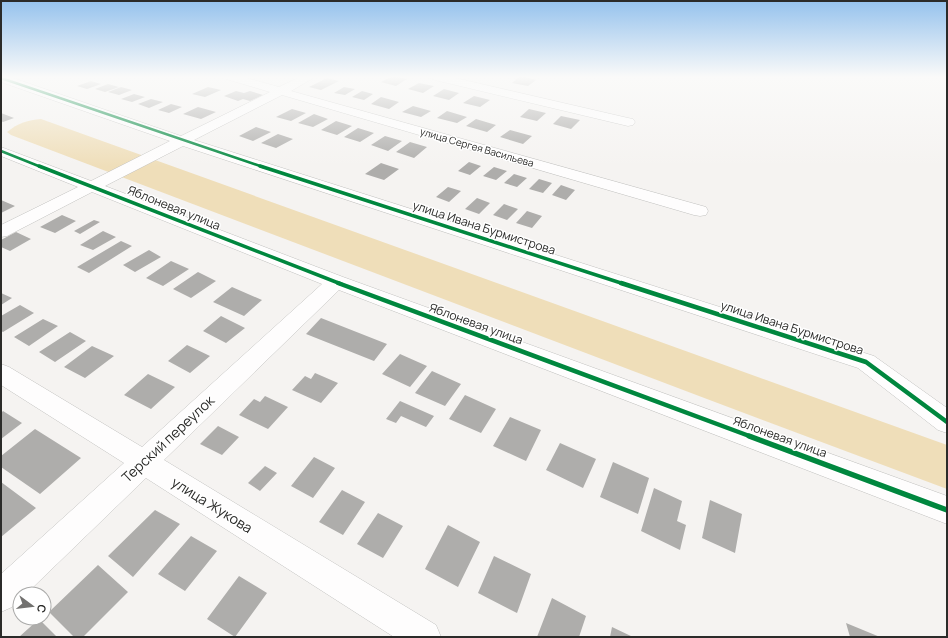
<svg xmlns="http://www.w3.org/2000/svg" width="948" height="638" font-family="Manrope,sans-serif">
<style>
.green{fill:#efdeb9}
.building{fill:#aeadab}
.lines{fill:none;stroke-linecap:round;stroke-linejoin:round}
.minor-casing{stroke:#c2c2c0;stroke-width:1}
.minor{fill:#fefdfd;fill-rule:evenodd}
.cycleway-far3-casing{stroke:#fff;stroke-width:4}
.cycleway-far2-casing{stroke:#fff;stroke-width:5.5}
.cycleway-far1-casing{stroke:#fff;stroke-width:7}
.cycleway-casing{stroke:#fff;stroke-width:8}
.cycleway-far3{stroke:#00873e;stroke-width:2.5}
.cycleway-far2{stroke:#00873e;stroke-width:3.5}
.cycleway-far1{stroke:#00873e;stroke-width:4.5}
.cycleway{stroke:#00873e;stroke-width:5.5}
.labels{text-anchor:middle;stroke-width:3;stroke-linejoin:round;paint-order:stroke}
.far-street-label{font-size:10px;fill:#2b2b29;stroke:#fff}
.street-label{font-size:12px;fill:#2b2b29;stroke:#fff}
.near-street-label{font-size:14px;fill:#2b2b29;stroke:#fff}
</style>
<rect width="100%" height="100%" fill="#f5f3f1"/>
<path class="green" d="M41,119L947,445V489L699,396L11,135L7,132C18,123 28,120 41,119Z"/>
<path class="building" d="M391,77H398L407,79L396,86L381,82Z
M519,77H525L536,80L528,86L512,83Z
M327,78L339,81L321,90L309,87Z
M91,81L101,84L87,89L77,86Z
M419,83L434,86L423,93L408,89Z
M108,84L119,87L105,92L95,89Z
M121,87L132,90L119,95L108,92Z
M208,87L221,90L205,97L192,94Z
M344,87L355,89L345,95L334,93Z
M444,89L459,93L449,100L433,96Z
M236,91L244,93L250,91L263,95L250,101L243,99L238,101L224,96Z
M362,91L373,94L364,100L352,97Z
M134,94L145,97L132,102L121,99Z
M474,96L490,100L480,107L463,103Z
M381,97L399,102L389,109L371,104Z
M151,99L163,102L149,108L138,104Z
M171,104L182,107L169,113L158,110Z
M413,106L431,111L421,117L402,112Z
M198,107L216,112L201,119L183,114Z
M292,109L306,113L291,121L276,117Z
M529,109L546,113L537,121L520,117Z
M447,111L467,117L457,123L437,118Z
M1,113L14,118L3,122L1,121Z
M314,114L328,119L313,127L298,123Z
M561,116L580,120L571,129L553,124Z
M476,119L496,125L487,132L466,126Z
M336,121L352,126L337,135L321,130Z
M256,127L271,132L253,141L239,136Z
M358,128L374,133L360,142L344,137Z
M510,130L532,136L523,144L500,137Z
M278,134L293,139L276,148L261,143Z
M385,136L402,141L388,151L371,145Z
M410,142L427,147L414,158L396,152Z
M469,162L481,166L470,175L458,171Z
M381,163L399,169L384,180L365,174Z
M494,167L507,171L496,180L483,176Z
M514,174L527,178L517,187L504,183Z
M539,179L552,183L543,193L529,189Z
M561,185L575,190L566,200L552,195Z
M448,187L461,191L449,202L436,197Z
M477,198L490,203L479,214L465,209Z
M1,200L15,206L1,213Z
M504,204L518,209L507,220L493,215Z
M527,211L542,216L532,228L516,223Z
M62,215L76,221L55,233L40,227Z
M94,220L100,222L80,234L74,231Z
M103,231L116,237L93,250L80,245Z
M16,232L31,239L10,251L1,247V240Z
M121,241L132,246L89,273L77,267Z
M149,250L161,257L135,272L123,265Z
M171,261L189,269L163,286L146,278Z
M198,272L216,281L191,298L173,289Z
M232,287L262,300L244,316L213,302Z
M1,293L12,298L1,305Z
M20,305L34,313L3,332L1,331V316Z
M221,316L245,328L226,343L203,331Z
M321,318L387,344L374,361L306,334Z
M43,319L58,326L29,346L14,337Z
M70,332L86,341L55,362L39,352Z
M187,345L210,356L190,373L168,361Z
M92,346L114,356L85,378L64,367Z
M400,354L427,366L410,387L382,374Z
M432,371L461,384L445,406L415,393Z
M315,373L338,383L321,403L292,390L305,376L311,379Z
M148,374L175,387L151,409L124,395Z
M465,395L496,409L481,433L449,419Z
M265,396L288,407L268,429L239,415L254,399L260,402Z
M400,401L434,416L426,427L401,416L396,423L386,419Z
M3,411L22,423L1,439V413Z
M510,417L541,430L526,461L493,446Z
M218,426L239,437L222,455L200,444Z
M35,429L81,458L40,494L1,467V456Z
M560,443L596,459L583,488L546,470Z
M314,457L335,468L313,498L291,486Z
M613,462L649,478L638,514L600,497Z
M265,466L277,473L260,491L248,483Z
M1,482L36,508L1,537Z
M654,488L682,501L677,521L686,525L680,550L641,531Z
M342,490L365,502L343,535L319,522Z
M710,500L742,514L735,553L702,538Z
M155,510L180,524L133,577L108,556Z
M378,513L403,526L383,558L357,544Z
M448,525L480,542L458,587L425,569Z
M191,536L217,551L185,591L158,574Z
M494,556L531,574L517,613L478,593Z
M98,565L128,592L83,637H74L49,612Z
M239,576L267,593L235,637L207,619Z
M552,598L586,616L579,637H537Z
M39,619L57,637H19Z
M846,623L880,637H850Z
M612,627L633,637H610Z"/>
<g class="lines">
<defs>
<path id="minor" d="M1,77H10L181,136L270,92L226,79L224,77H243L279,87L300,77H315L291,91L706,207L708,211L706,215L700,216L694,215L282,95L194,140L874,356L947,408V433L938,430L858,368L183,146L105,186L343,277L947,496V524L339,290L164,460L436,625L441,637H394L146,478L26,594H20V600L12,607L1,612V574L124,463L1,385V364L9,367L142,447L322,284L92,192L7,236L1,237V225L78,187L1,156V147L91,181L170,141L1,82Z
M429,77H451L628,118L633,119L635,122L633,125L628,126L435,80Z"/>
</defs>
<use href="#minor" class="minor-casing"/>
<use href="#minor" class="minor"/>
<defs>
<path id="cycleway-far3" d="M1,78L263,167
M1,151L41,167"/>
<path id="cycleway-far2" d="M39,166L341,284
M260,166L624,284"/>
<path id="cycleway-far1" d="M338,283L752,437
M621,283L866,362L947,422"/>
<path id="cycleway" d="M749,436L947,510"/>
</defs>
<use href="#cycleway-far3" class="cycleway-far3-casing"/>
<use href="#cycleway-far2" class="cycleway-far2-casing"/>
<use href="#cycleway-far1" class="cycleway-far1-casing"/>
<use href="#cycleway" class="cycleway-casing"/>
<use href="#cycleway-far3" class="cycleway-far3"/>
<use href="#cycleway-far2" class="cycleway-far2"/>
<use href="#cycleway-far1" class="cycleway-far1"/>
<use href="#cycleway" class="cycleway"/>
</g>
<linearGradient id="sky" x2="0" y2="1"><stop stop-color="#95c2ed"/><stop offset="0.46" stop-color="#fafaf9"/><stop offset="1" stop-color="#fafaf9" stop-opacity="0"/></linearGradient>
<rect width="948" height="167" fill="url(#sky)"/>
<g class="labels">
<g class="far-street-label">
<text transform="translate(477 147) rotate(16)" y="4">улица Сергея Васильева</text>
</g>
<g class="street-label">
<text transform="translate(174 208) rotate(22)" y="4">Яблоневая улица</text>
<text transform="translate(484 228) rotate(18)" y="4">улица Ивана Бурмистрова</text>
<text transform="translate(476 324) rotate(20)" y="4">Яблоневая улица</text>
<text transform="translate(792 328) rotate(18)" y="4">улица Ивана Бурмистрова</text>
<text transform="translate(780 437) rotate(20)" y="4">Яблоневая улица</text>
</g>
<g class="near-street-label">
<text transform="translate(168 439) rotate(-43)" y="5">Терский переулок</text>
<text transform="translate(212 505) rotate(32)" y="5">улица Жукова</text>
</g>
</g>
<rect width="948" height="638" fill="none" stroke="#2b2b29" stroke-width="4"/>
<g transform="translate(32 606) rotate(105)"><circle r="19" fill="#ffffff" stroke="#aaaaa9"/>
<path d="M0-3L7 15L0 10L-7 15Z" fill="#72716f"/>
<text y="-6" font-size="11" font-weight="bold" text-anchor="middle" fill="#2b2b29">С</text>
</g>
</svg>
